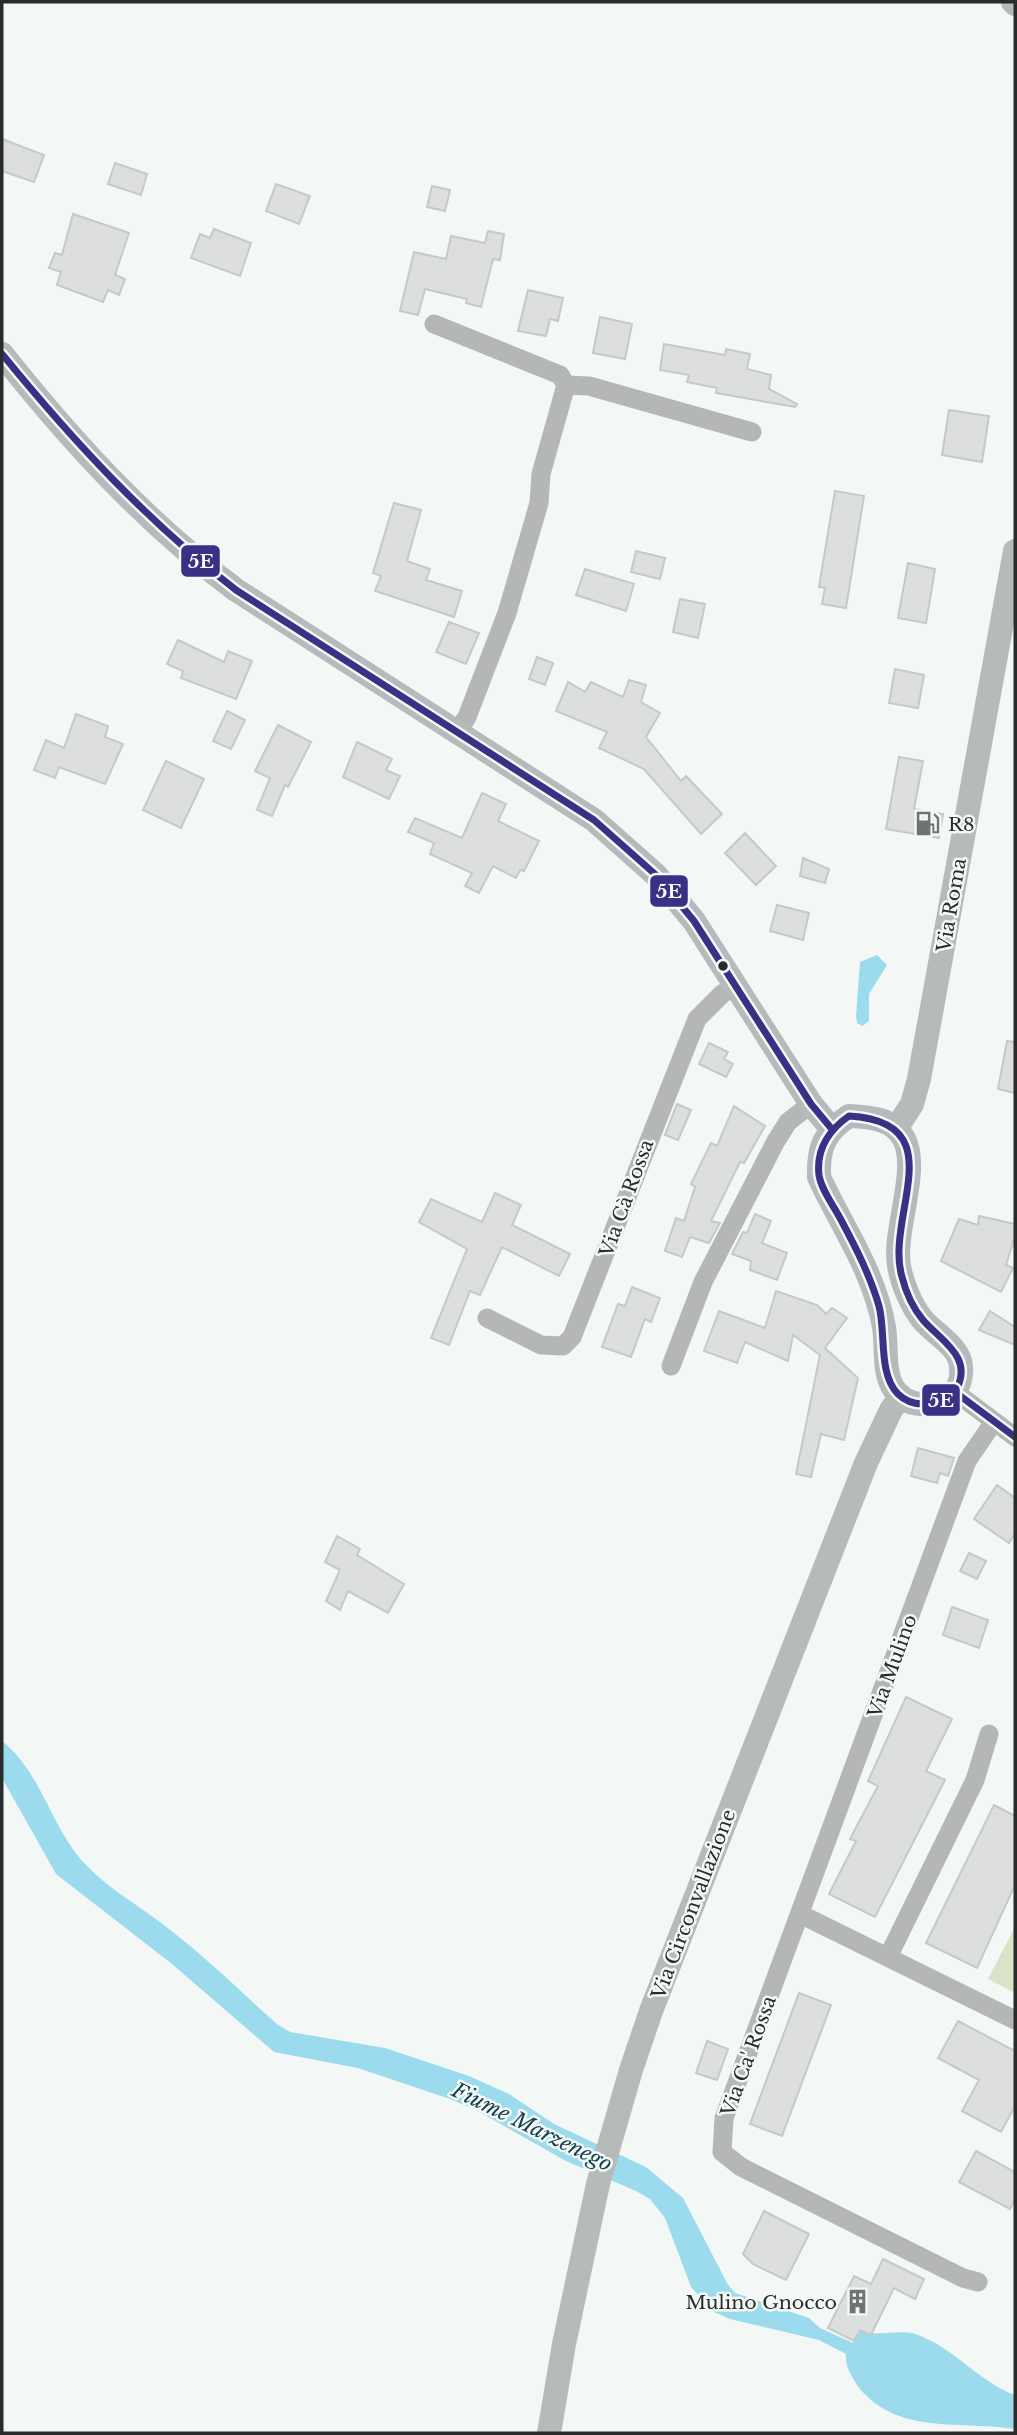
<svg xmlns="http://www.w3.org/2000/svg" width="1017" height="2435" font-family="'Libre Baskerville',serif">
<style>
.green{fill:#d9e3ca}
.water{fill:#9bdbed}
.building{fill:#dddfde;stroke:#c5c9c7;stroke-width:2}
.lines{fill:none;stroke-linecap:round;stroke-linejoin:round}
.minor{stroke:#b5b7b6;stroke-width:19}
.major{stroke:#b7baba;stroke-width:24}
.bus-1-casing{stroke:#f2f9f6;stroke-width:12}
.bus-1{stroke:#393185;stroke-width:7}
.bus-dot{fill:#2a2c2b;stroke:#f2f9f6;stroke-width:2.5}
.labels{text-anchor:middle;stroke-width:5;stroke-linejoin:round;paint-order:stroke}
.poi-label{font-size:19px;fill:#2a2c2b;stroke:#f2f9f6;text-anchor:start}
.street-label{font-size:19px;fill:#2a2c2b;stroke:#f2f9f6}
.water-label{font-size:21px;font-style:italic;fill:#163f4b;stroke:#f2f9f6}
.line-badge{stroke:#f2f9f6;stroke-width:2.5}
.badge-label{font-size:19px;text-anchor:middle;font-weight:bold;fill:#fff}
</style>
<rect width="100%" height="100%" fill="#f3f8f6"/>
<path class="green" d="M1015,1927V1993L988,1979Z"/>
<path class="water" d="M877,955L887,965L869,994V1021L862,1026L857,1023L856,1016L860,962Z
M2,1741C42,1773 50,1826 85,1864C109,1890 142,1907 169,1929C207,1958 241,1992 277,2024L290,2032L385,2048L469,2076L509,2094L554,2124L646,2167L683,2198L727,2283L735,2293L809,2318L820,2328L853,2343L860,2330C878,2338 898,2328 918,2335C954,2348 978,2381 1015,2395V2429C951,2420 900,2435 859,2388C852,2376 845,2368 846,2354L819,2340L730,2319L714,2312L691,2287L665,2218L650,2199L636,2191L566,2161L476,2110L450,2099L358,2068L274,2052L172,1964L56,1874L2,1778Z"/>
<path class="building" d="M2,139L44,155L34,182L2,171Z
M115,163L147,174L141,195L108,184Z
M276,184L310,196L299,224L266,211Z
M432,186L450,190L445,211L427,207Z
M73,214L129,233L115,275L125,279L119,295L108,290L103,302L57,285L61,272L49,268L55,253L62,255Z
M214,229L251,243L240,276L191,258L200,234L210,238Z
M488,231L504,234L500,260L493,259L481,307L466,303L467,299L425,289L418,315L400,311L414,252L446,259L451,236L485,243Z
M528,290L563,298L558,321L550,319L546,336L518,331Z
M600,317L632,324L625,359L593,353Z
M664,344L725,355L726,349L750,354L747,369L771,375L769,389L797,404L795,407L716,393L717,388L687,382L689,375L660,370Z
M949,410L989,416L982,462L942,455Z
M835,491L864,496L846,608L822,604L825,588L819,587Z
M394,503L421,510L407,561L430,569L426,580L462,591L454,617L375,591L381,576L373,573Z
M636,551L665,558L660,579L631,572Z
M908,563L935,569L926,623L898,618Z
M585,569L634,584L626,611L576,595Z
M680,599L705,604L698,638L673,632Z
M449,622L479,633L466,664L436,652Z
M178,640L224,662L228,651L252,661L236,699L181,678L183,671L167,664Z
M537,657L553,663L545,685L529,679Z
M895,669L924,675L918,708L889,703Z
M629,680L646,685L641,702L660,713L646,737L681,781L686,776L722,814L701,834L644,769L599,748L607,732L556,711L568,682L585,692L591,682L623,697Z
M227,711L245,720L231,749L213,741Z
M76,714L108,726L105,737L123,744L105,784L59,767L55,778L34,770L46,740L64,748Z
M278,725L311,742L288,787L285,785L272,816L257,810L270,778L255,771Z
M357,742L392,759L386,770L400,776L389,799L343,777Z
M899,757L923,761L914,809L943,814L939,838L886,829Z
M166,761L204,779L181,828L143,810Z
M482,793L506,804L498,821L539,841L524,871L520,870L516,878L493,866L479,893L465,886L472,873L430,854L434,843L408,832L415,818L462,838Z
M745,833L776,866L756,885L725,853Z
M803,858L829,869L825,883L800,876Z
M777,905L809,913L803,940L770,931Z
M1007,1041L1015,1042V1093L998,1089Z
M709,1043L728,1052L724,1059L733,1064L726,1077L699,1064Z
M677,1104L691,1110L678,1140L665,1135Z
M734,1106L765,1126L744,1163L740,1162L711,1221L720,1223L709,1243L690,1237L682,1257L665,1251L676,1218L684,1221L695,1187L691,1184L711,1143L717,1146Z
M495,1193L521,1205L512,1225L570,1254L559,1276L502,1247L480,1295L470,1291L449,1345L431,1338L467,1249L419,1222L431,1199L482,1222Z
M755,1214L771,1221L762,1243L787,1253L777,1280L750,1270L751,1261L732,1254L743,1232L747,1233Z
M979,1216L1015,1224V1236L1006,1265L1013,1268L1001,1292L941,1261L959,1219L978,1225Z
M632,1287L660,1298L651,1322L645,1319L631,1357L602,1347L618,1304L625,1306Z
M776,1291L817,1305L826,1314L832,1308L847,1318L825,1348L858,1378L844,1440L821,1434L811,1477L796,1474L820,1355L793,1335L788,1361L745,1342L737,1363L704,1351L719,1311L765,1328Z
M990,1311L1015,1327V1345L979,1330Z
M918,1448L954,1458L948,1476L940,1473L937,1483L911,1476Z
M997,1485L1015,1498V1533L1009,1543L974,1519Z
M337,1536L360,1549L357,1555L404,1584L388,1613L348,1591L340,1610L326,1601L340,1570L325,1562Z
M969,1553L986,1561L977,1579L960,1571Z
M952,1607L988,1620L979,1648L943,1635Z
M906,1697L952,1719L926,1771L945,1780L875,1917L829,1894L856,1841L850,1839L878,1786L868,1781Z
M994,1805L1015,1816V1885L977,1968L926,1943Z
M799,1993L831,2005L782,2136L750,2124Z
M958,2021L1015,2051V2106L1001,2132L962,2111L979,2080L938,2058Z
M707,2041L728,2049L717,2080L696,2073Z
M976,2151L1015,2172V2199L1010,2209L959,2182Z
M764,2211L809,2234L786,2280L753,2264L743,2254Z
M883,2259L924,2279L915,2299L894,2288L871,2335L860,2330L854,2341L828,2328L854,2276L871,2284Z"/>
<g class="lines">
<path class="minor" d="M434,324L560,375L566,385L541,474L539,503L507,613L467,717L458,731
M566,385L589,386L752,432
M487,1318L541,1345L563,1346L572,1337L697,1019L722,994L736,985
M671,1366L703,1282L776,1141L788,1122L811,1104
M955,1392L1015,1437
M802,1915L1015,2020
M888,1957L975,1780L989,1734
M978,2282L963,2278L741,2167L722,2152L724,2118L967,1461L993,1423"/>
<path class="major" d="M1013,2L1015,4
M2,354C72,442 146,523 236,590L594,820L656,875L694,921L811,1104L831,1128
M849,1116C869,1117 893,1118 904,1139C920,1170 893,1230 899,1266C902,1283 911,1305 922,1319C934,1334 960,1346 961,1367C962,1378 959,1389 950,1395C934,1408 906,1408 894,1389C883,1374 887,1345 884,1327C874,1271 842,1227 819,1177C818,1148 824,1132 849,1116Z
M896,1129L912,1104L919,1079L1015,551
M549,2433L564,2344L598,2184L631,2070L651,2011L866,1463L891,1410L901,1396"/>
<defs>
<path id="bus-1" d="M2,354C73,441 147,521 236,590L594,820L656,875L694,921L811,1104L831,1128
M849,1116C956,1122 884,1216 902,1277C906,1293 913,1308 923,1320C941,1341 974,1357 956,1390C941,1405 914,1410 898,1394C878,1374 886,1332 879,1306C870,1275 855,1246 840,1218C833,1205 821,1189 819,1175C816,1149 829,1130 849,1116Z
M955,1392L1015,1437"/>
</defs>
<use href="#bus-1" class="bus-1-casing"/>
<use href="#bus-1" class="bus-1"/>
</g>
<defs>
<symbol id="fuel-bare" viewBox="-9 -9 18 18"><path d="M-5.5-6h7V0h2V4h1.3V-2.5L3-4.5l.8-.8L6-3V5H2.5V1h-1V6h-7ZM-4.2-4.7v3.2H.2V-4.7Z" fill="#707372" stroke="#f2f9f6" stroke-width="2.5" paint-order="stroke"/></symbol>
<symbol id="building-bare" viewBox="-9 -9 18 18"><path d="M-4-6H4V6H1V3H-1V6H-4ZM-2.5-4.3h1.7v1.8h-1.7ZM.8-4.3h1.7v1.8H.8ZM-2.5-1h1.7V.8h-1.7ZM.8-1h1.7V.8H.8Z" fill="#707372" stroke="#f2f9f6" stroke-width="2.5" paint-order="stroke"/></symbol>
</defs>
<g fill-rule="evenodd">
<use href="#fuel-bare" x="910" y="806" width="35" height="35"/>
<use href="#building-bare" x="840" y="2284" width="35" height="35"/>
</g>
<circle class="bus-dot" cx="723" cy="966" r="6"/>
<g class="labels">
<g class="poi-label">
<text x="948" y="831">R8</text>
<text x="837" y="2309" text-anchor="end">Mulino Gnocco</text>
</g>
<g class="street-label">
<text transform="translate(951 905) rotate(-80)" y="7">Via Roma</text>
<text transform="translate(626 1198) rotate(-70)" y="7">Via Cà Rossa</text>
<text transform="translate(892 1666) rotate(-70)" y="7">Via Mulino</text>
<text transform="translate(693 1904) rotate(-69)" y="7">Via Circonvallazione</text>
<text transform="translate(748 2056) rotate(-70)" y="7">Via Ca' Rossa</text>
</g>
<g class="water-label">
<text transform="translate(532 2127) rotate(26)" y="7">Fiume Marzenego</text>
</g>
</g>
<g class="line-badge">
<rect x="180" y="544" width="41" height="34" rx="7" fill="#393185"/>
<rect x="649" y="874" width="40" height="34" rx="7" fill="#393185"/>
<rect x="921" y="1383" width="40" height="34" rx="7" fill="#393185"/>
</g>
<g class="badge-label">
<text x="201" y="568">5E</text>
<text x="669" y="898">5E</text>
<text x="941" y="1407">5E</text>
</g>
<rect width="1017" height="2435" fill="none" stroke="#2a2c2b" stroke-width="7"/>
</svg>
